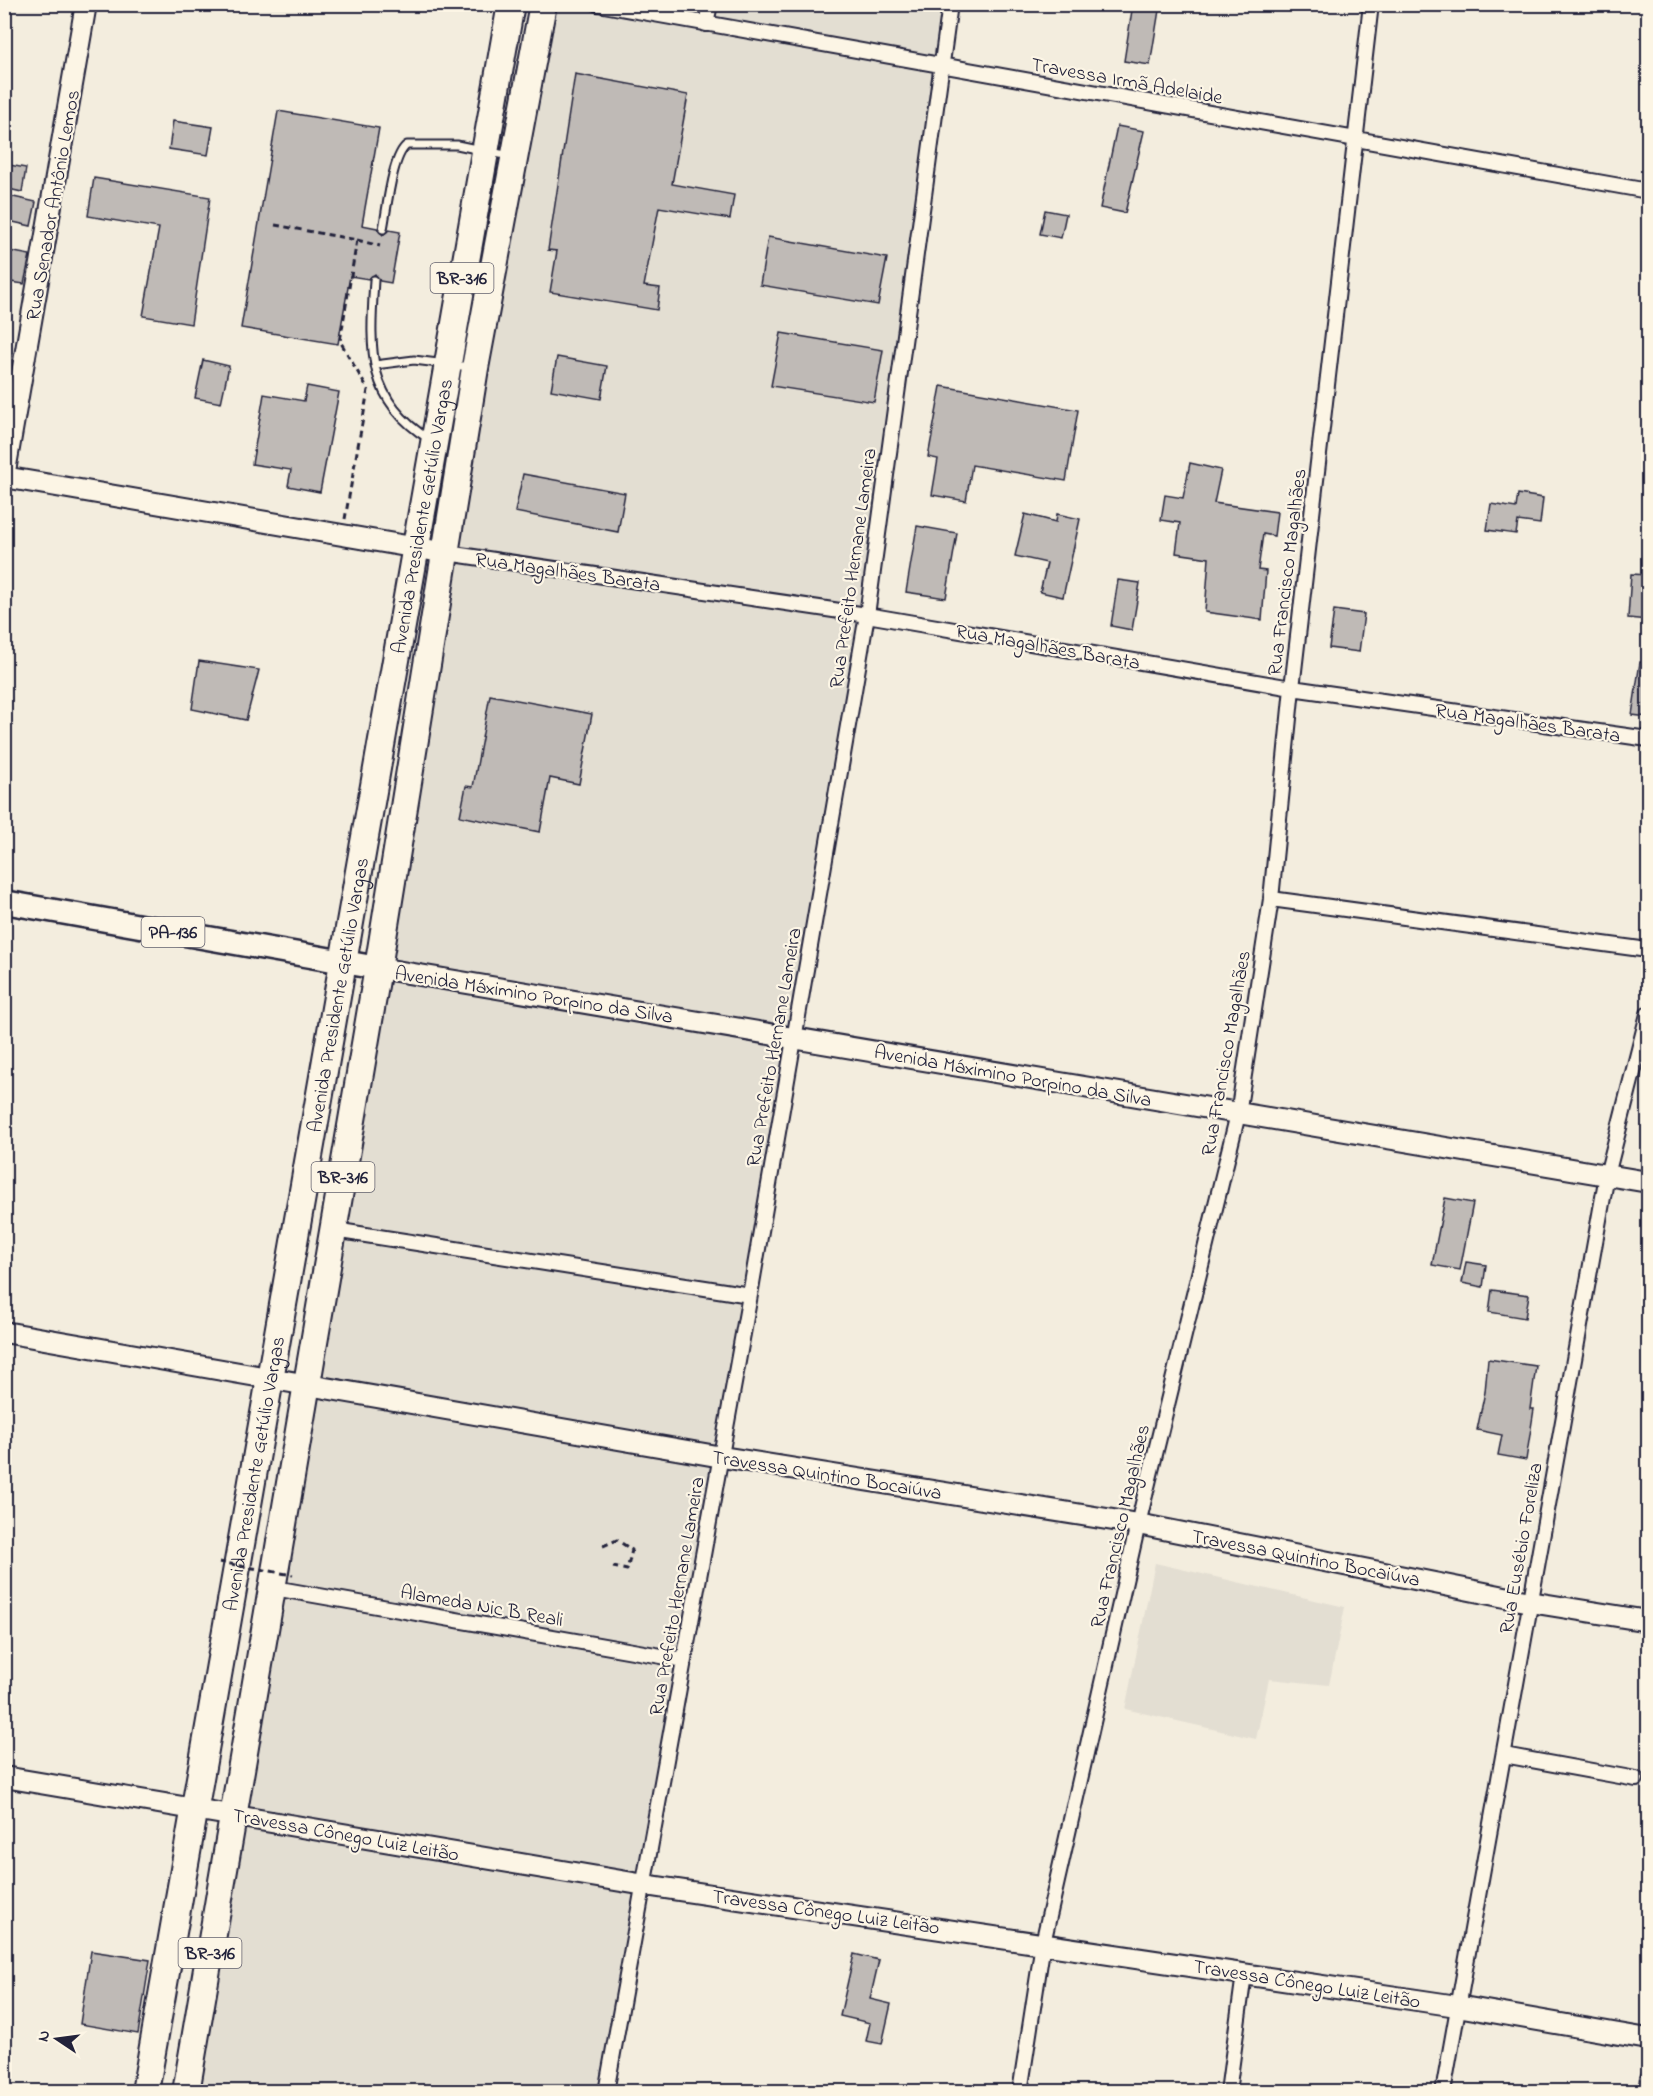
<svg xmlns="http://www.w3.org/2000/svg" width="1653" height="2096" font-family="'Indie Flower',sans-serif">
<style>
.built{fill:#e3ded2}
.building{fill:#bfbab6;stroke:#22223b;stroke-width:1.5}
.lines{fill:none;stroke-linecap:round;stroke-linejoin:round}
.lane-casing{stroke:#22223b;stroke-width:11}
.street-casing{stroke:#22223b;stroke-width:18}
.secondary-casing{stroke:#22223b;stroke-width:24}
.primary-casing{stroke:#22223b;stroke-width:27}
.highway-casing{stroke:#22223b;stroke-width:30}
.path{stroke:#22223b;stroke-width:3;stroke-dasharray:6 4.5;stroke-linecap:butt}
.lane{stroke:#fcf5e5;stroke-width:7}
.street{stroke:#fcf5e5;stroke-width:14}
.secondary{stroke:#fcf5e5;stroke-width:20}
.primary{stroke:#fcf5e5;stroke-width:22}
.highway{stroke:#fcf5e5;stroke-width:26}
.path-bridge{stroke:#22223b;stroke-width:3;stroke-dasharray:6 4.5;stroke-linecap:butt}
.labels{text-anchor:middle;stroke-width:4.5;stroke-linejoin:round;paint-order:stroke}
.shield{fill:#fcf5e5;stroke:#63616e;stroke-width:1.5}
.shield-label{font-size:18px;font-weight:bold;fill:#22223b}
.street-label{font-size:20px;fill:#22223b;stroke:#fcf5e5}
</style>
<rect width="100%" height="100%" fill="#f3edde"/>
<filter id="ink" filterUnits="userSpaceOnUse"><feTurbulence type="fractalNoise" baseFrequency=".0167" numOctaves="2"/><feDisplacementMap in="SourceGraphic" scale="12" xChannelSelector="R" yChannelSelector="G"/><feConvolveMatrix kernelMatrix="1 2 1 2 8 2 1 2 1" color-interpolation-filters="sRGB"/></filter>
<g filter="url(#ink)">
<path class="built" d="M555,5H950L864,627L605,2091L183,2092Z
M1155,1563L1345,1607L1329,1685L1269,1679L1256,1739L1125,1709Z"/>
<path class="building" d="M1133,4H1160L1150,65L1124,61Z
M575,74L688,95L672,184L734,195L730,219L659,207L644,286L660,288L657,310L550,292L557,251L548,250Z
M278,111L379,128L362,225L377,228L383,235L389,230L400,232L391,283L380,281L375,274L369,279L350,276L338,344L241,328Z
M173,121L213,127L208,155L169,149Z
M1117,126L1144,131L1125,213L1100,208Z
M4,164L26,168L22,192L4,188Z
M94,178L210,197L191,324L143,316L159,228L88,216Z
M9,196L36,202L31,226L4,220Z
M1045,210L1066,214L1061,238L1040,234Z
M768,237L887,258L878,305L760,285Z
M4,250L30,255L24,284L4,281Z
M781,333L883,350L874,402L771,386Z
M557,357L607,366L601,399L551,390Z
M203,360L229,366L221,403L195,398Z
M307,386L339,392L320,492L288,486L291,470L252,464L264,394L304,401Z
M941,386L1078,410L1066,481L972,465L966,501L932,495L938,459L928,457Z
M1190,463L1221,470L1214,503L1277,512L1274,536L1263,534L1258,570L1266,571L1262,620L1205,612L1209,558L1176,553L1180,523L1161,520L1165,495L1183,498Z
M523,474L625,493L618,532L515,512Z
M1518,494L1543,498L1540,524L1518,521L1516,534L1487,530L1491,504L1516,508Z
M1025,514L1056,522L1057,514L1080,519L1063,597L1040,592L1047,563L1015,556Z
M917,526L957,533L946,598L906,592Z
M1631,574L1648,575V620L1628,618Z
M1118,580L1140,583L1132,630L1111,626Z
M1334,610L1364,614L1359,652L1329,648Z
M199,661L259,670L246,720L192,709Z
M1640,662L1648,663V717L1632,715Z
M490,695L592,714L579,784L550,778L540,832L460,816L466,786L473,787Z
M1445,1198L1473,1203L1460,1270L1432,1265Z
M1466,1262L1486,1265L1483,1287L1462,1283Z
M1492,1290L1529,1295L1525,1318L1489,1312Z
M1488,1359L1536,1366L1530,1409H1534L1526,1460L1498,1455L1502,1435L1477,1430L1485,1392Z
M91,1951L150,1960L138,2034L80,2024Z
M854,1954L879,1960L870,1999L891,2004L882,2044L866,2041L870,2023L840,2016Z"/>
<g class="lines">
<defs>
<path id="lane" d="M383,229C387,210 392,155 407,145H457L510,156
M374,280C370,347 365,399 429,439
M375,365L414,360L470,367"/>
<path id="street" d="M598,4L1648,191
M706,24L710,4
M447,553L867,615L1292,688L1648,739
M1271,899L1648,950
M334,1230L750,1295
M274,1588L684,1660
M1504,1755L1636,1779
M606,2092L750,1295L867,615L950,4
M1020,2092L1043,1943L1138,1524L1238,1114L1271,899L1292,688L1371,4
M1228,2092L1244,1974
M1443,2092L1607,1175L1648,1014
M1646,2092L1648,2078"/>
<path id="secondary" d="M4,477L86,4
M4,477L447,553
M378,968L1648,1182
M4,1332L722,1457L1138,1524L1530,1602L1648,1621
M4,1777L645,1885L1457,2006L1648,2039"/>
<path id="primary" d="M4,902L378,968"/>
<g id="highway">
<path id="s1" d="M145,2092L511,4"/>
<path d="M186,2092L378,968L475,368L543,4"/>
</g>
</defs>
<use href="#lane" class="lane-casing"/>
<use href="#street" class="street-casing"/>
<use href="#secondary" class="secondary-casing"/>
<use href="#primary" class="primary-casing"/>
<use href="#highway" class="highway-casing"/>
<path class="path" d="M275,225L357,240L340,341L368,390L345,519
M357,240L380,246
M603,1546L617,1540L632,1550L627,1570L613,1567"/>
<use href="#lane" class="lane"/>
<use href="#street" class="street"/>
<use href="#secondary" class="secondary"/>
<use href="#primary" class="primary"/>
<use href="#highway" class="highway"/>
<path class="path-bridge" d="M219,1562L293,1575"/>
</g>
</g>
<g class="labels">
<g class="shield">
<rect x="430.5" y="263" width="63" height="30" rx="4.5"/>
<rect x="141.5" y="917" width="63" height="30" rx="4.5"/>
<rect x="311.5" y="1162" width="63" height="30" rx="4.5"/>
<rect x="178.5" y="1938" width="63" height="30" rx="4.5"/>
</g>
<g class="shield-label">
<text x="462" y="284">BR-316</text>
<text x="173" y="938">PA-136</text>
<text x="343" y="1183">BR-316</text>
<text x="210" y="1959">BR-316</text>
</g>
<g class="street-label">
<text transform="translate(1127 80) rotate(10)" y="7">Travessa Irmã Adelaide</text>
<text transform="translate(52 205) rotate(-80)" y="7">Rua Senador Antônio Lemos</text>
<text dy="7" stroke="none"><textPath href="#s1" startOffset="1600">Avenida Presidente Getúlio Vargas</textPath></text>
<text transform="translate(852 568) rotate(-82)" y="7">Rua Prefeito Hernane Lameira</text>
<text transform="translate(568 571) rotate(8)" y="7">Rua Magalhães Barata</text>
<text transform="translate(1286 572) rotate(-83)" y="7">Rua Francisco Magalhães</text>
<text transform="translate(1048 646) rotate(10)" y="7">Rua Magalhães Barata</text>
<text transform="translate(1528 722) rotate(8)" y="7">Rua Magalhães Barata</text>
<text transform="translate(534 994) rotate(9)" y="7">Avenida Máximino Porpino da Silva</text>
<text dy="7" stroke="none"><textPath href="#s1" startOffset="1114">Avenida Presidente Getúlio Vargas</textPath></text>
<text transform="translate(773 1047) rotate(-80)" y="7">Rua Prefeito Hernane Lameira</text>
<text transform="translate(1225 1053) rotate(-80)" y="7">Rua Francisco Magalhães</text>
<text transform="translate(1013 1075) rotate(10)" y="7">Avenida Máximino Porpino da Silva</text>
<text dy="7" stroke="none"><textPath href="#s1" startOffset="628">Avenida Presidente Getúlio Vargas</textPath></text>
<text transform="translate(827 1474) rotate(9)" y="7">Travessa Quintino Bocaiúva</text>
<text transform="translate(1119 1526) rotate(-77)" y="7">Rua Francisco Magalhães</text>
<text transform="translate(1520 1548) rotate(-80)" y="7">Rua Eusébio Foreliza</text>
<text transform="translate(1306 1557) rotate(11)" y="7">Travessa Quintino Bocaiúva</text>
<text transform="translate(676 1596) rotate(-80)" y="7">Rua Prefeito Hernane Lameira</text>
<text transform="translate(482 1605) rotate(10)" y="7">Alameda Nic B Reali</text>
<text transform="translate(346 1834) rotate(10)" y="7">Travessa Cônego Luiz Leitão</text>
<text transform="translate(826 1911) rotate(8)" y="7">Travessa Cônego Luiz Leitão</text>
<text transform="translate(1307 1983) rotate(9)" y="7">Travessa Cônego Luiz Leitão</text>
</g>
</g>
<rect width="1653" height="2096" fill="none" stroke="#fcf5e5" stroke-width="24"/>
<rect x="12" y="12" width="1629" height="2072" fill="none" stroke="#22223b" stroke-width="2" filter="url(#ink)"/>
<g transform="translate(57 2039) rotate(283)" stroke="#fcf5e5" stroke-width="4.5" paint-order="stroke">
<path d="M0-4.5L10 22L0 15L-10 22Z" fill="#22223b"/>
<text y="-9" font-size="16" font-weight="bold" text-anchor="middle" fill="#22223b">N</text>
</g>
</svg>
